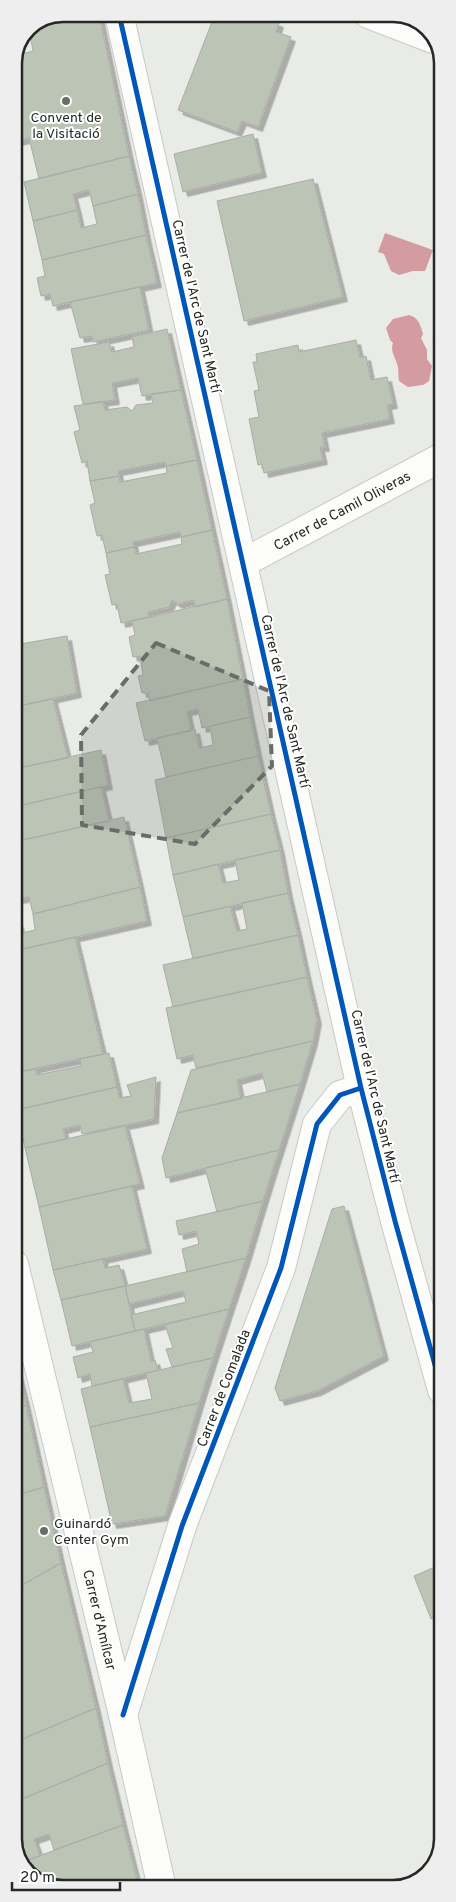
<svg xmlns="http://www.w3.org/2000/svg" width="456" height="1902" font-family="Overpass,sans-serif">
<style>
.water{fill:#d49ba1}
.building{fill:#bbc4b5;stroke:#aaaca9;filter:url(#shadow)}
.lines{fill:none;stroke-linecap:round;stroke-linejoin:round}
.minor-casing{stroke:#c8c9c7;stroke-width:30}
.minor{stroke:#fcfcfb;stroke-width:28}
.cycleway-casing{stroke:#fff;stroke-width:8}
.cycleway{stroke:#0057b8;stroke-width:5}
.marked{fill:#6a6c69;fill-opacity:0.2;stroke:#6a6c69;stroke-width:4;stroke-dasharray:10 6;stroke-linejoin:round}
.poi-dot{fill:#6a6c69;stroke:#fff;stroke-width:2}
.labels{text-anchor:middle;stroke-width:4;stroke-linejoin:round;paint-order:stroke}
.poi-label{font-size:14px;fill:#262825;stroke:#fff}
.street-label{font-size:14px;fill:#262825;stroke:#fff}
.rim{fill:none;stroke:#262825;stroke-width:2.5}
</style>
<defs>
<filter id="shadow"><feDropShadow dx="4.5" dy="4.5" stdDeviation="0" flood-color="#0004"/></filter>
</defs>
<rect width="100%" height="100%" fill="#e9ebe7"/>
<path class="water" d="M385,233L433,250L425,271H413L399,275L391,271L384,254L378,252Z
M409,315C419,318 420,324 423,334L421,338L427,350V359L432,366L429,381L423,385L408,387L399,381C398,375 399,368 397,364C395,356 390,351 393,343L390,340L386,328L393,319Z"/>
<path class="building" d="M64,14H99L129,156L39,179L29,138L14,142V63L17,55L33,51L29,28Z
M215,14H254L279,23L276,32L291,37L258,127L242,121L237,132L178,110Z
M253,134L262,173L183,192L174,154Z
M129,156L138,194L93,206L89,190L73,194L77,210L33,221L24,182Z
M313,179L343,297L244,321L217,201Z
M138,194L146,235L42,260L33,221L77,210L81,228L97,224L93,206Z
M146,235L157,283L53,306L50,294L41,296L37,278L45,276L42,260Z
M140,287L149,330L93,342L92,336L80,338L70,302Z
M441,306V332L436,308Z
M167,329L181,390L142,396L138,378L112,383L115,400L83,404L71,349L109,342L112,352L134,347L132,337Z
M441,334L442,376H440L433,341L438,339L436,335Z
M356,340L360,358L366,356L371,380L387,377L393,404L387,405L390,419L322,433L325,447H320L323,460L264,473L262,464L258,465L249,419L259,417L254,391L259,390L253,362H257L256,354L298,345L299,352Z
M181,390L197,460L166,466L165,462L118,471L119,476L90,481L87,461L82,463L74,432L80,430L74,406L103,402L105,410L127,407L132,411L136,405L153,403L151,394Z
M197,460L212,530L181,537L180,532L133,542L134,547L106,553L102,535L97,536L90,505L95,503L90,481L119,476L120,482L167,473L166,466Z
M212,530L227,599L195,607L194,600L178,604L172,600L169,607L148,612L149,617L121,623L117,604L112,605L105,575L110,574L106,553L134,547L136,554L182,544L181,537Z
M227,599L243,679L150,701L148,693H142L138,676L143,675L140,656L133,657L129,637L135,635L132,621Z
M67,636L77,693L14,707V645Z
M243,679L250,717L202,728L198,709L187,711L191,731L145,741L136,703Z
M53,699L68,758L14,769V707Z
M250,717L258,756L166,777L157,738L195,729L199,748L213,745L210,726Z
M101,750L108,785L14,807V769Z
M258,756L271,814L166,838L155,780Z
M101,787L109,821L22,840L21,831L14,833V807Z
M271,814L280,850L173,875L166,838Z
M124,817L140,887L33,914L29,897L14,900V860L19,859L15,842Z
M280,850L288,893L183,917L173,875L218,864L223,883L239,880L235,860Z
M140,887L147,921L14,951V918H17L22,933L35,930L33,914Z
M288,893L298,935L193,959L183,917L230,906L237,931L247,929L242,903Z
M298,935L307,977L173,1007L163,965Z
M75,937L103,1054L14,1073V951Z
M307,977L317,1020L313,1041L196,1068L193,1055L177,1059L166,1008Z
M313,1041L300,1084L267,1092L262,1073L237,1080L241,1099L177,1113L191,1070Z
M109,1053L117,1087L17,1110L14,1100V1073L36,1069L37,1075L81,1066L80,1059Z
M156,1077L154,1119L82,1134L80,1125L63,1129L66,1139L25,1148L17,1110L117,1087L119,1098L131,1096L127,1085Z
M300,1084L279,1150L166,1178L162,1158L177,1113Z
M125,1126L140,1184L39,1207L25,1148Z
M279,1150L263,1201L217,1212L205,1168Z
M132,1186L147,1249L53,1270L39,1207Z
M263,1201L246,1258L187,1272L182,1249L199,1244L196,1231L179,1235L176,1221Z
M344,1206L384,1356L317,1391L280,1401L275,1388L332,1209Z
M246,1258L229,1309L135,1331L131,1315L186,1302L183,1291L129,1304L125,1286Z
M103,1259L105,1268L119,1265L125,1286L61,1300L53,1270Z
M125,1286L135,1331L72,1346L61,1300Z
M229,1309L213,1358L172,1367L166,1349L173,1348L165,1325Z
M144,1329L151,1361L155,1360L158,1370L92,1386L90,1374L78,1378L73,1357L93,1352L90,1342Z
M14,1355L26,1405L14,1410Z
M213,1358L199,1403L90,1427L81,1389L123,1379L129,1403L152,1399L146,1373Z
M199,1403L165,1516L112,1524L90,1427Z
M26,1405L44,1487L14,1496V1410Z
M44,1487L61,1563L15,1589L14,1496Z
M61,1563L96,1708L15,1742V1589Z
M442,1564V1614L431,1619L414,1576Z
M96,1708L108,1763L15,1802V1742Z
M442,1762V1782L435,1765Z
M108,1763L123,1825L54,1850L49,1834L34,1839L40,1856L22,1862L15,1848V1802Z
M123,1825L139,1888H57L35,1877L28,1860Z"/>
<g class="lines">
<defs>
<g id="minor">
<path d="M119,14L361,1088L395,1221L442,1390"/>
<path d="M368,14L433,39"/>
<path id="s1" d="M243,563L442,457"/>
<path id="s2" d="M14,1264L123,1715L162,1888"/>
<path d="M123,1715L182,1526L281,1268L317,1124L340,1095L361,1088"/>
</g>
</defs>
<use href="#minor" class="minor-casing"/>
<use href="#minor" class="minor"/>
<defs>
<path id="cycleway" d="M119,14L361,1088L395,1221L442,1390
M123,1715L182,1526L281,1268L317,1124L340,1095L361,1088"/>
</defs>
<use href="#cycleway" class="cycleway-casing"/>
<use href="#cycleway" class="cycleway"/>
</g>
<path class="marked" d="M156,643L269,691L272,766L195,844L82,825L81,735Z"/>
<g class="poi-dot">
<circle cx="66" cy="101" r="5"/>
<circle cx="44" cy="1531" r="5"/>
</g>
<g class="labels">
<g class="poi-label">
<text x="66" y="122">Convent de<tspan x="66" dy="16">la Visitació</tspan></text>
<text x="54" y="1528" text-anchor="start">Guinardó<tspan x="54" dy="16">Center Gym</tspan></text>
</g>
<g class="street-label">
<text transform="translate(197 306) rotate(77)" y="5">Carrer de l'Arc de Sant Martí</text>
<text dy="5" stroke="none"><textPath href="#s1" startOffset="112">Carrer de Camil Oliveras</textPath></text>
<text transform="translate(286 701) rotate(77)" y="5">Carrer de l'Arc de Sant Martí</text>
<text transform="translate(376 1096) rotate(77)" y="5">Carrer de l'Arc de Sant Martí</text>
<text transform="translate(223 1388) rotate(-69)" y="5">Carrer de Comalada</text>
<text dy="5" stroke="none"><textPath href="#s2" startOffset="366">Carrer d'Amílcar</textPath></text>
</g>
</g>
<path d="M0 0H456V1902H0ZM63 22H393A41 41 0 0 1 434 63V1839A41 41 0 0 1 393 1880H63A41 41 0 0 1 22 1839V63A41 41 0 0 1 63 22Z" fill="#eee" fill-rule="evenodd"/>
<path class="rim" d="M63 22H393A41 41 0 0 1 434 63V1839A41 41 0 0 1 393 1880H63A41 41 0 0 1 22 1839V63A41 41 0 0 1 63 22Z"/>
<path d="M12 1882v8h108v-8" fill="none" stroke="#262825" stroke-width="2.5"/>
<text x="20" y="1882" font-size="15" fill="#262825" stroke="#ffffff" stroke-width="4" paint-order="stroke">20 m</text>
</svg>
